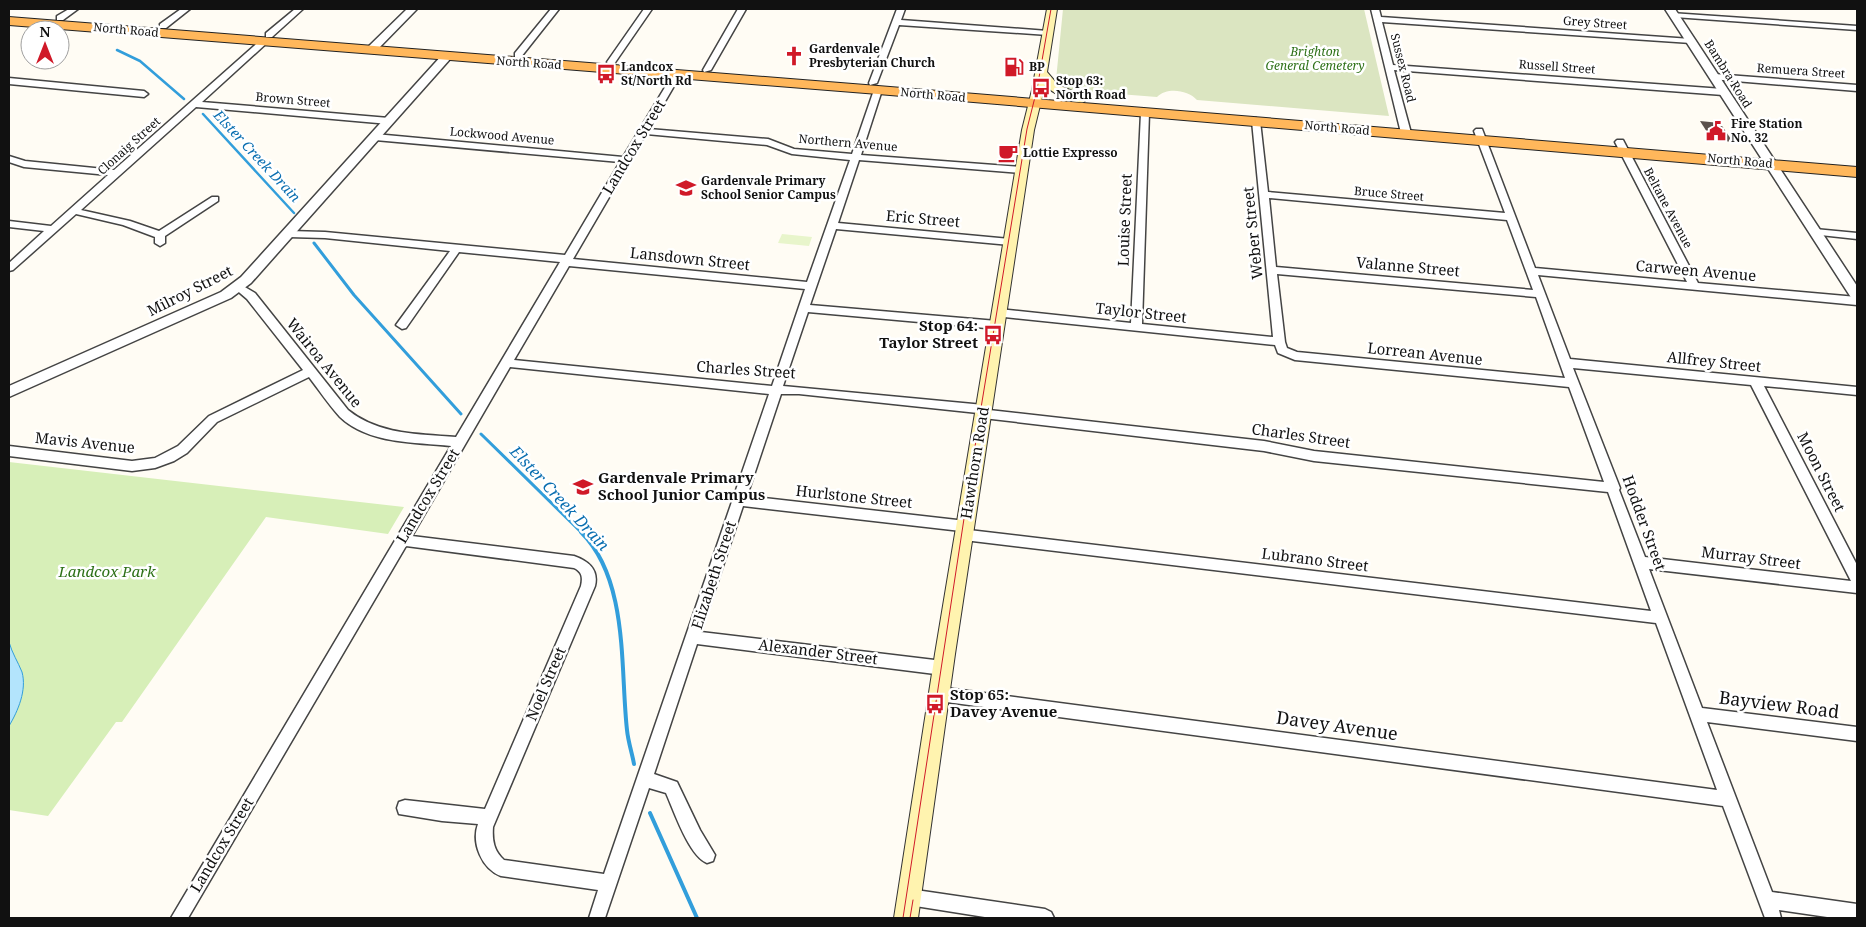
<svg xmlns="http://www.w3.org/2000/svg" width="1866" height="927" font-family="'Noto Serif',serif">
<style>
.green{fill:#d7efb8}
.cemetery{fill:#dbe5c1}
.pitch{fill:#e8f5cb}
.water{fill:#b3e4fc;stroke:#329edb}
.lines{fill:none;stroke-linecap:round;stroke-linejoin:round}
.stream-far2{stroke:#329edb;stroke-width:2.5}
.stream-far1{stroke:#329edb;stroke-width:3}
.stream{stroke:#329edb;stroke-width:4}
.building{fill:#5b514c}
.minor-casing{stroke:#444;stroke-width:3}
.tertiary-casing{stroke:#444;stroke-width:3}
.secondary-casing{stroke:#333;stroke-width:2}
.trunk-casing{stroke:#222;stroke-width:2}
.minor{fill:#fff;fill-rule:evenodd}
.tertiary{fill:#fff;fill-rule:evenodd}
.secondary{fill:#fff3af;fill-rule:evenodd}
.trunk{fill:#ffb75b;fill-rule:evenodd}
.tram{stroke:#d01928;stroke-width:1}
.labels{text-anchor:middle;stroke-width:5;stroke-linejoin:round;paint-order:stroke}
.far-street-label{font-size:12px;fill:#111;stroke:#fff}
.far-poi-label{font-size:12px;font-weight:bold;fill:#111;stroke:#fff;text-anchor:start}
.far-park-label{font-size:12px;font-style:italic;fill:#2e7118;stroke:#fff}
.far-water-label{font-size:14px;font-style:italic;fill:#0b6fb1;stroke:#fff}
.street-label{font-size:15px;fill:#111;stroke:#fff}
.poi-label{font-size:15px;font-weight:bold;fill:#111;stroke:#fff;text-anchor:start}
.park-label{font-size:15px;font-style:italic;fill:#2e7118;stroke:#fff}
.water-label{font-size:16px;font-style:italic;fill:#0b6fb1;stroke:#fff}
.near-street-label{font-size:18px;fill:#111;stroke:#fff}
</style>
<rect width="100%" height="100%" fill="#fffcf4"/>
<path class="green" d="M9,462L404,507L388,534L266,517L122,722H116L48,816L9,810Z"/>
<path class="cemetery" d="M1063,9H1364L1389,116L1197,100C1188,90 1167,87 1157,97L1068,90L1059,86L1056,80Z"/>
<path class="pitch" d="M782,234L812,237L809,246L778,243Z"/>
<path class="water" d="M9,642C12,653 18,662 22,672C27,690 18,711 9,726Z"/>
<g class="lines">
<path class="stream-far2" d="M117,50L140,61L184,99
M203,114L294,213"/>
<path class="stream-far1" d="M314,243L354,295L461,414
M481,434L583,534"/>
<path class="stream" d="M581,532C629,580 620,668 627,730C628,741 632,753 634,764
M650,813L697,918"/>
</g>
<path class="building" d="M1700,121L1720,123L1733,142L1712,140Z"/>
<g class="lines">
<defs>
<path id="minor" d="M69,9H78L63,20H57V16Z
M181,9H190L166,28H160V24Z
M295,9H303L272,37H266V33Z
M551,9H559L521,57H515V53Z
M644,9H652L614,64H608L607,62Z
M738,9H746L711,70L704,72L703,70Z
M897,9H905L901,20L1048,31L1052,33L1048,35L899,25L877,83L870,85L869,83Z
M1371,9H1379L1381,17L1691,39L1695,41L1691,43L1382,22L1393,65L1723,89L1727,92L1723,95L1394,70L1411,133L1406,136L1401,133Z
M1671,13L1857,26V30L1674,17H1671Z
M262,39L269,41L202,102L389,118L393,121L389,124L196,107L81,210L130,221L159,231L212,197H218V201L165,236V243L160,246L155,243V237L123,225L76,214L13,270L9,271V263L44,231L9,227V221L51,226L108,175L24,167L9,162V156L25,161L114,170Z
M677,71L681,74L649,129L768,139L794,149L852,154L874,90L878,87L882,90L861,155L1022,167L1027,170L1022,173L859,160L838,223L1010,239L1015,242L1010,245L836,229L810,305L997,321L1003,325L997,329L808,312L783,386L984,405L988,406L989,410L1264,441L1314,451L1604,482L1569,387L1295,360L1278,353L1275,345L995,316L994,313L999,309L1131,323L1141,113L1145,110L1149,113L1142,324L1273,337L1252,121L1256,118L1260,121L1268,192L1505,213L1474,131L1476,129H1482L1535,268L1687,282L1615,142L1617,140H1623L1698,283L1857,297V305L1538,275L1570,359L1857,387V395L1764,386L1857,565V593L1649,569L1702,708L1857,727V741L1707,722L1772,892L1857,904V918H1834L1779,910L1781,918H1765L1723,806L939,701L934,699L932,694L934,689L939,687L1717,790L1656,623L964,540L959,539L957,535L961,531L743,506L701,632L943,661L948,663L950,668L948,673L943,675L697,644L654,774L677,782L700,830L715,855L713,861L707,863C689,856 674,811 666,793L649,788L605,918H589L598,890L501,876C482,869 471,843 478,824L442,821L399,814L397,808L399,802L405,800L485,809L581,586C583,577 582,572 574,568L406,546L188,918H171L451,446C415,442 368,444 340,417C329,405 319,390 309,377L217,422L187,453L174,461L155,468L132,471L9,456V446L132,461L155,458L178,446L209,416L303,370L247,299L233,287L238,283L255,293L348,410C379,435 419,434 456,437L560,262L459,252L406,328L402,329L396,325L450,251L325,238L289,237L284,234L289,231L325,232L565,255L620,162L375,140L370,137L375,134L623,157L673,74ZM646,134L767,145L792,154L850,160L807,282L573,259ZM1269,198L1507,220L1533,290L1276,267ZM569,266L805,289L772,386L514,360ZM1277,274L1536,297L1565,378L1297,352L1287,348L1285,342ZM510,367L769,394L604,874L504,860C494,851 492,841 493,827L595,586C599,569 588,561 574,556L412,536ZM1573,368L1751,385L1851,581L1645,557L1619,490L1620,488ZM781,394H799L978,413L979,417L983,418L1264,451L1314,461L1608,492L1651,611L969,530L973,526L971,522L966,521L747,496Z
M1714,74L1857,85V91L1711,79V75Z
M9,78L144,91L148,94L144,97L9,84Z
M1815,229L1857,233V239L1811,234V230Z
M909,889L1045,909L1051,912L1054,918H991L909,905L903,903L901,897L903,891Z"/>
<path id="tertiary" d="M407,9H417L375,52H367V48Z
M1665,9H1675L1857,286V300L1852,299Z
M447,53L452,56L451,58L251,283L231,298L9,397V386L221,292L241,277L443,54Z"/>
<path id="secondary" d="M1047,9H1057L1047,72L1058,85L1084,96L1086,99L1084,102C1073,104 1052,93 1045,85L1034,130L955,654L918,918H894L935,654L1022,130L1032,90Z"/>
<path id="trunk" d="M9,17L878,86L1857,167V177L878,94L9,25Z"/>
</defs>
<use href="#minor" class="minor-casing"/>
<use href="#tertiary" class="tertiary-casing"/>
<use href="#secondary" class="secondary-casing"/>
<use href="#trunk" class="trunk-casing"/>
<use href="#minor" class="minor"/>
<use href="#tertiary" class="tertiary"/>
<use href="#secondary" class="secondary"/>
<use href="#trunk" class="trunk"/>
<path class="tram" d="M903,918L980,414L1027,129L1037,89L1051,9
M910,918L913,900"/>
</g>
<defs>
<symbol id="church-bare" viewBox="-9 -9 18 18"><path d="M-1.2-6h2.4v3.5h3.3v2.4h-3.3V6h-2.4V-.1h-3.3v-2.4h3.3Z" fill="#d01928" stroke="#fff" stroke-width="2.5" paint-order="stroke"/></symbol>
<symbol id="fuel-bare" viewBox="-9 -9 18 18"><path d="M-5.5-6h7V0h2V4h1.3V-2.5L3-4.5l.8-.8L6-3V5H2.5V1h-1V6h-7ZM-4.2-4.7v3.2H.2V-4.7Z" fill="#d01928" stroke="#fff" stroke-width="2.5" paint-order="stroke"/></symbol>
<symbol id="bus-bare" viewBox="-9 -9 18 18"><path d="M-5-6H5V4H4V6H2V4H-2V6H-4V4H-5ZM-3.5-4V0h7V-4ZM-3.5 1.2v1.5H-2V1.2ZM2 1.2v1.5H3.5V1.2Z" fill="#d01928" stroke="#fff" stroke-width="2.5" paint-order="stroke"/></symbol>
<symbol id="civic-bare" viewBox="-9 -9 18 18"><path d="M-.6-6.5H3V-4.5H.6V-3L4-1V1h2V6H-6V1h2V-1L-.6-3ZM-1.2 2.5V6h2.4V2.5Z" fill="#d01928" stroke="#fff" stroke-width="2.5" paint-order="stroke"/></symbol>
<symbol id="cafe-bare" viewBox="-9 -9 18 18"><path d="M-5.5-4.5H6V0H3Q3 3.5 0 3.5H-2.5Q-5.5 3.5-5.5 0ZM3-3.2v2h1.7v-2ZM-6 4.5H4V6H-6Z" fill="#d01928" stroke="#fff" stroke-width="2.5" paint-order="stroke"/></symbol>
<symbol id="school-bare" viewBox="-9 -9 18 18"><path d="M0-5L7-2L0 1L-7-2ZM-4 1L0 2.5L4 1V4Q0 6-4 4Z" fill="#d01928" stroke="#fff" stroke-width="2.5" paint-order="stroke"/></symbol>
</defs>
<g fill-rule="evenodd">
<use href="#church-bare" x="780" y="42" width="28" height="28"/>
<use href="#fuel-bare" x="1000" y="53" width="28" height="28"/>
<use href="#bus-bare" x="592" y="60" width="28" height="28"/>
<use href="#bus-bare" x="1027" y="74" width="28" height="28"/>
<use href="#civic-bare" x="1702" y="117" width="28" height="28"/>
<use href="#cafe-bare" x="994" y="139" width="28" height="28"/>
<use href="#school-bare" x="672" y="174" width="28" height="28"/>
<use href="#bus-bare" x="979" y="321" width="28" height="28"/>
<use href="#school-bare" x="569" y="473" width="28" height="28"/>
<use href="#bus-bare" x="921" y="690" width="28" height="28"/>
</g>
<g class="labels">
<g class="far-street-label">
<text transform="translate(1595 23) rotate(4)" y="4">Grey Street</text>
<text transform="translate(126 30) rotate(5)" y="4">North Road</text>
<text transform="translate(529 63) rotate(4)" y="4">North Road</text>
<text transform="translate(1557 67) rotate(4)" y="4">Russell Street</text>
<text transform="translate(1403 68) rotate(76)" y="4">Sussex Road</text>
<text transform="translate(1801 71) rotate(4)" y="4">Remuera Street</text>
<text transform="translate(1728 74) rotate(58)" y="4">Bambra Road</text>
<text transform="translate(933 95) rotate(5)" y="4">North Road</text>
<text transform="translate(293 100) rotate(5)" y="4">Brown Street</text>
<text transform="translate(1337 128) rotate(5)" y="4">North Road</text>
<text transform="translate(502 136) rotate(5)" y="4">Lockwood Avenue</text>
<text transform="translate(848 143) rotate(5)" y="4">Northern Avenue</text>
<text transform="translate(129 146) rotate(-42)" y="4">Clonaig Street</text>
<text transform="translate(1740 161) rotate(5)" y="4">North Road</text>
<text transform="translate(1389 194) rotate(5)" y="4">Bruce Street</text>
<text transform="translate(1668 208) rotate(62)" y="4">Beltane Avenue</text>
</g>
<g class="far-poi-label">
<text x="809" y="53">Gardenvale<tspan x="809" dy="14">Presbyterian Church</tspan></text>
<text x="621" y="71">Landcox<tspan x="621" dy="14">St/North Rd</tspan></text>
<text x="1029" y="71">BP</text>
<text x="1056" y="85">Stop 63:<tspan x="1056" dy="14">North Road</tspan></text>
<text x="1731" y="128">Fire Station<tspan x="1731" dy="14">No. 32</tspan></text>
<text x="1023" y="157">Lottie Expresso</text>
<text x="701" y="185">Gardenvale Primary<tspan x="701" dy="14">School Senior Campus</tspan></text>
</g>
<g class="far-park-label">
<text x="1315" y="56">Brighton<tspan x="1315" dy="14">General Cemetery</tspan></text>
</g>
<g class="far-water-label">
<text transform="translate(257 156) rotate(47)" y="5">Elster Creek Drain</text>
</g>
<g class="street-label">
<text transform="translate(634 147) rotate(-59)" y="5">Landcox Street</text>
<text transform="translate(923 219) rotate(5)" y="5">Eric Street</text>
<text transform="translate(1125 220) rotate(-88)" y="5">Louise Street</text>
<text transform="translate(1253 233) rotate(-96)" y="5">Weber Street</text>
<text transform="translate(690 259) rotate(6)" y="5">Lansdown Street</text>
<text transform="translate(1408 267) rotate(5)" y="5">Valanne Street</text>
<text transform="translate(1696 271) rotate(5)" y="5">Carween Avenue</text>
<text transform="translate(190 291) rotate(-27)" y="5">Milroy Street</text>
<text transform="translate(1141 313) rotate(6)" y="5">Taylor Street</text>
<text transform="translate(1425 354) rotate(6)" y="5">Lorrean Avenue</text>
<text transform="translate(1714 362) rotate(6)" y="5">Allfrey Street</text>
<text transform="translate(324 363) rotate(51)" y="5">Wairoa Avenue</text>
<text transform="translate(746 370) rotate(4)" y="5">Charles Street</text>
<text transform="translate(1301 436) rotate(8)" y="5">Charles Street</text>
<text transform="translate(85 443) rotate(6)" y="5">Mavis Avenue</text>
<text transform="translate(975 463) rotate(-81)" y="5">Hawthorn Road</text>
<text transform="translate(1821 472) rotate(63)" y="5">Moon Street</text>
<text transform="translate(428 496) rotate(-59)" y="5">Landcox Street</text>
<text transform="translate(854 497) rotate(6)" y="5">Hurlstone Street</text>
<text transform="translate(1644 523) rotate(70)" y="5">Hodder Street</text>
<text transform="translate(1751 558) rotate(7)" y="5">Murray Street</text>
<text transform="translate(1315 560) rotate(7)" y="5">Lubrano Street</text>
<text transform="translate(714 575) rotate(-72)" y="5">Elizabeth Street</text>
<text transform="translate(818 652) rotate(7)" y="5">Alexander Street</text>
<text transform="translate(546 684) rotate(-67)" y="5">Noel Street</text>
<text transform="translate(222 845) rotate(-59)" y="5">Landcox Street</text>
</g>
<g class="poi-label">
<text x="978" y="331" text-anchor="end">Stop 64:<tspan x="978" dy="17">Taylor Street</tspan></text>
<text x="598" y="483">Gardenvale Primary<tspan x="598" dy="17">School Junior Campus</tspan></text>
<text x="950" y="700">Stop 65:<tspan x="950" dy="17">Davey Avenue</tspan></text>
</g>
<g class="park-label">
<text x="107" y="577">Landcox Park</text>
</g>
<g class="water-label">
<text transform="translate(560 498) rotate(47)" y="6">Elster Creek Drain</text>
</g>
<g class="near-street-label">
<text transform="translate(1779 705) rotate(7)" y="6">Bayview Road</text>
<text transform="translate(1337 726) rotate(8)" y="6">Davey Avenue</text>
</g>
</g>
<rect width="1866" height="927" fill="none" stroke="#111111" stroke-width="20"/>
<g transform="translate(45 45)"><circle r="24" fill="#ffffff" stroke="#a0a0a0"/>
<path d="M0-4L9 19L0 12L-9 19Z" fill="#d01928"/>
<text y="-8" font-size="14" font-weight="bold" text-anchor="middle" fill="#111111">N</text>
</g>
</svg>
